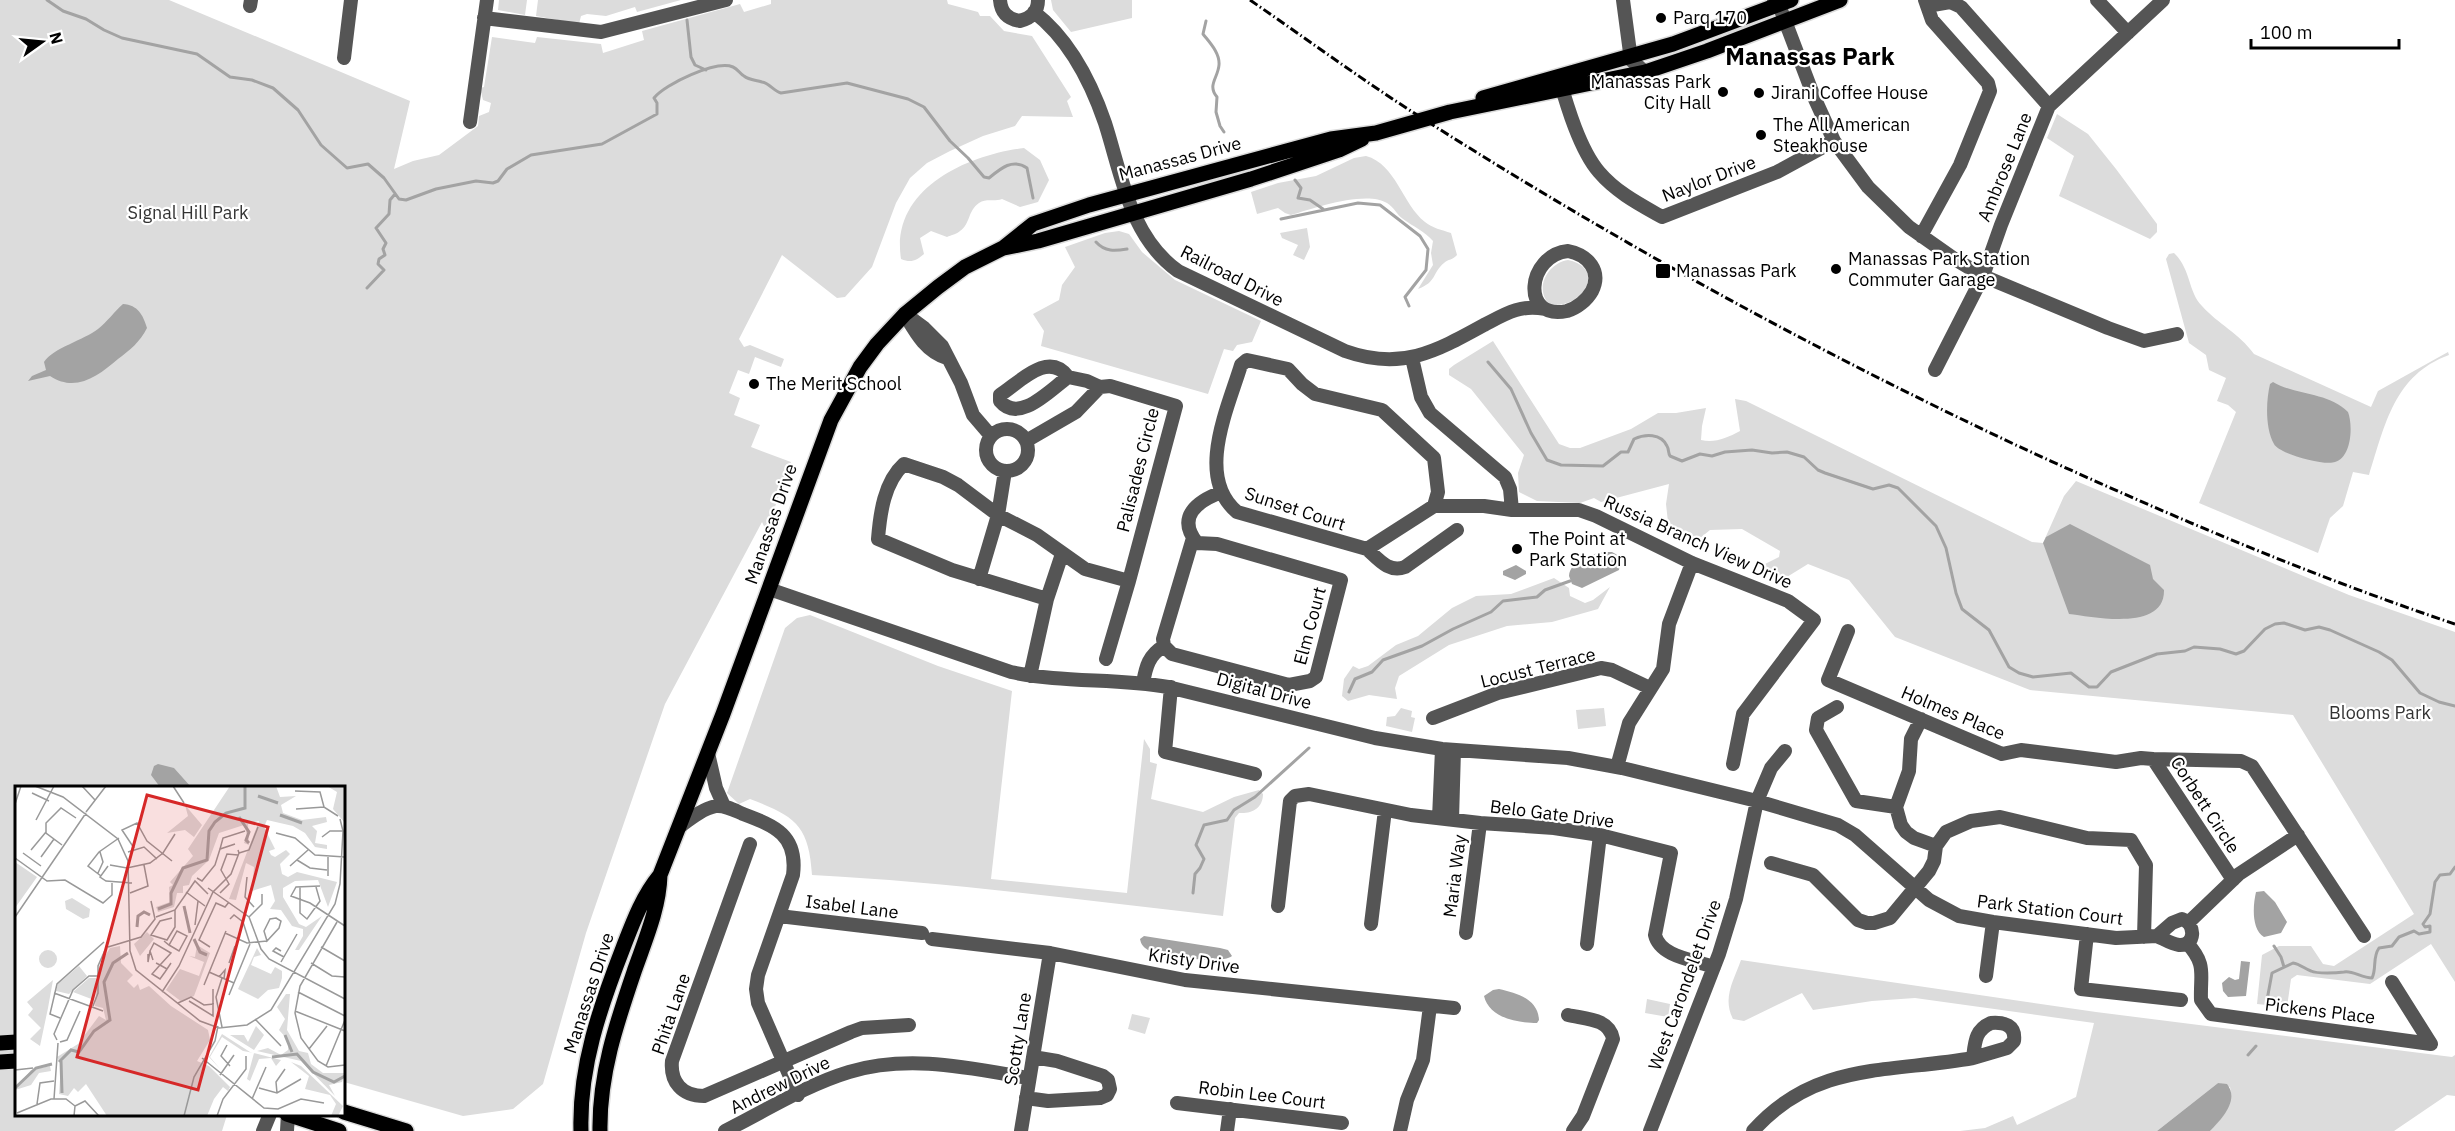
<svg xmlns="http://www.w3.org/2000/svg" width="2455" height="1131" font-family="'IBM Plex Sans',sans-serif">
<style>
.green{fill:#dcdcdc}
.water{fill:#a3a3a3}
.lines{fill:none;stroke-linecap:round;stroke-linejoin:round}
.stream{stroke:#a3a3a3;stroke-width:3}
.major-casing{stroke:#dbdbdb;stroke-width:18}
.minor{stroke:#555;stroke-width:14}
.major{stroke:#000;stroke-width:15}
.rail{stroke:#000;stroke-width:3;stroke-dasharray:9 3 1.5 3;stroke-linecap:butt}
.poi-dot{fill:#000;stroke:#fff;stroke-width:2}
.labels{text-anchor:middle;stroke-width:4.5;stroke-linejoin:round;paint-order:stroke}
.poi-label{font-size:18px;fill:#000;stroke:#fff;text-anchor:start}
.street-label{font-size:18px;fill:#000;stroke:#fff}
.park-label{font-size:18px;fill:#333;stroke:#fff}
.district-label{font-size:24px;font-weight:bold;fill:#000;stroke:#fff}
.inset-river{fill:none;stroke:#a3a3a3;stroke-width:3}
.inset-road{fill:none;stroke:#999;stroke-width:1.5}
.view{fill:#d62828;fill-opacity:0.15;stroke:#d62828;stroke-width:3}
.inset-edge{fill:none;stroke:#000;stroke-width:3}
</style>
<rect width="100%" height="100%" fill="#fff"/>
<path class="green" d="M0,0H169L410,101L394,169L413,161L439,155L478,126L479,116L489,112L491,103L483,100L480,88L484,87L492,37L535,43L537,37L601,44L603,53L644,40L642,31L740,4L744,12L771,4V0H947L948,4L978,12L980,16H990L1004,31L1032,36L1071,97L1067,101L1073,117L1022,116L1015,126L983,136L950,151L927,163L910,178L896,203L872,267L845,297L837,298L782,255L739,339L744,347L750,345L784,359L781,367L755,357L749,374L738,370L729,393L740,398L734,415L760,425L751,447L791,462L771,518L765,528L762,522L665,704L586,933L543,1084L513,1109L463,1116L344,1082V788H16V1114L227,1115L222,1131H0Z
M499,0H527L525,15L498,10Z
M538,0H681L637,12L635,7L606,16L587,14L581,16L579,24L536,16Z
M1051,0H1132V18L1071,32L1053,10Z
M2057,114L2088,134L2116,169L2157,224V232L2150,239L2059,196L2074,156L2047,138Z
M1024,148L1040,160L1049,180L1038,202L1020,207L1002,199C994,202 986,198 979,203C968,210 970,225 960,231C957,234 951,235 947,237L931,231L920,238L924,254C916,261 911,263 901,259C890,189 967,155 1024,148Z
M1366,156C1396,164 1402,204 1425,222C1432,228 1442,230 1451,233L1457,255C1453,260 1448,259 1444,263C1432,273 1437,282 1418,289L1433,265L1431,253L1433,241C1424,231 1414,227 1403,219C1397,215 1394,207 1387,203C1366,190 1314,208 1291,215L1285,213L1278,208L1257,214L1251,192L1278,183L1316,176L1354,158Z
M1307,228L1310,247L1304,260L1293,255L1298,245L1282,238L1280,233Z
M1119,231L1129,234L1142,252L1175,280L1261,321L1252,342L1237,345L1233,351L1224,349L1208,394L1041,346L1044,331L1033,314L1059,300L1062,285L1075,267L1065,247L1105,233Z
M2174,253C2191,269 2188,292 2202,306C2219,325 2238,332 2254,354L2371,407L2378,391L2448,352L2449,355C2394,375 2385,425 2369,475L2353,472L2343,506L2330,518L2318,553L2199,503L2236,412L2228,405L2217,401L2226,378L2209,370L2206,355L2189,343L2166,259L2169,254Z
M1568,260C1608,268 1581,311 1549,304C1534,288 1548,263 1568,260Z
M1493,341L1559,444L1570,448H1580L1631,429L1658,413H1676L1706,408L1702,426L1701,440C1715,443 1727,438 1740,431L1735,399L1746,401L2032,542L2043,543L2064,496L2076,481L2349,595L2455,632V982L2431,944L2370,984L2297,975L2291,979L2287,1007L2257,1004L2262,955L2279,946H2311L2323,964L2334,966L2414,914L2293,715L2030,690L1895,637L1849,580L1808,564L1782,580L1762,570L1763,565L1779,557L1780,551L1742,529L1710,530L1699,539L1685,538L1676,532L1668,522L1666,504L1669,484L1601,502L1594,498L1580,503L1537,501L1519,492L1518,473L1524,455L1471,389L1449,375V369L1454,365Z
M1554,578L1569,588L1570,596L1585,603L1593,600L1610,587L1598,609L1552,622L1507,626L1449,645L1399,676L1395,688L1397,699L1369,695L1348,701L1342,696L1344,679L1353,666L1359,669L1368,666L1396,645L1418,636L1452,608L1476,596L1511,594Z
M810,615L938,666L1012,691L991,879L1127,893L1144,739L1150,749V762L1157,764L1151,799L1203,812L1234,797L1259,790L1263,794C1263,808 1252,814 1239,813L1235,818L1223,916C1086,901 950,882 812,875C809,824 794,816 750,799L739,804L727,793L785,628L797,618Z
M1401,708L1412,711L1411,717L1415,718L1412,732L1386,726L1387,717L1395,716Z
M1604,708L1606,726L1578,729L1576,710Z
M1741,960L2096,1012L2452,1057L2455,1055V1096L2447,1095L2394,1131H2210C2221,1120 2234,1103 2230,1087L2218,1083L2157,1131H1960L1985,1128L2013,1116L2017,1125L2076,1097L2094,1023L1915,998L1872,1001L1813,1010L1802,993L1744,1021L1733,1019C1722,998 1734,980 1741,960Z
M1647,999L1670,1004L1668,1017L1645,1013Z
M1132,1014L1150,1018L1145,1034L1128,1029Z"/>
<path class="water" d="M123,304C138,305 143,315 147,328C140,342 130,350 118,359C98,376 76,393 50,376L28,381L32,376L46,370L44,362C53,348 84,340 98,329C107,322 114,312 123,304Z
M2273,382C2297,396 2328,392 2348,412C2353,425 2352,457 2335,462C2325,466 2279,454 2274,444C2265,428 2266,401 2270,384Z
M2070,524L2150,565L2153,579L2164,590C2165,632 2094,617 2069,614L2043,543L2046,537Z
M1604,552H1612L1621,557L1619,570L1582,588L1572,584L1569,576C1570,561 1591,554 1604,552Z
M1516,565L1526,571V574L1515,580L1503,575V571Z
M158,764L174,768L191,787H160L151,775L154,766Z
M2264,891L2275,902L2287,922L2281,933L2264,937C2251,929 2253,905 2256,892Z
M1144,936L1220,948L1228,950L1232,956C1221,965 1161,956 1148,950C1143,947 1141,944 1140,939Z
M2241,961L2250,962L2246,996L2228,997L2223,991L2222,983L2229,977L2235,980L2239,979Z
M1499,989C1517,993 1538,999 1539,1020L1537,1023C1518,1023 1489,1018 1484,996L1493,990Z
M2218,1083L2227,1084C2240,1100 2221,1120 2210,1131H2157Z"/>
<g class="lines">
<path class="stream" d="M47,0L63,11L86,19L104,30L122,38L197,54L230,77L252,80L273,88L298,110L321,145L347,168L368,164L384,178L399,199L406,200L436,189L476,181L493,183L498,181L507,169L531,155L602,144L657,114V103L654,98C665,84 716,60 733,67C738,69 740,74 744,76C749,80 756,80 762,82C769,83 774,91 781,93L847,83L908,99L924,107L950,141L968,158L984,177L989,178C1001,168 1013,158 1027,168L1033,198
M687,20L691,57L695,65L706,70
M1206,21L1203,34C1210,43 1220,53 1219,65C1218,78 1207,85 1217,97L1216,112L1220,126L1224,132
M1295,180L1301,188L1298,198L1310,200L1323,209
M1281,219L1358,203L1380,205L1420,236L1428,249L1426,270L1405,297L1409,306
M1096,242C1105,252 1115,251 1127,249
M367,288L384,270L378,264L379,259L385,255L383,249L386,243L376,228L389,214L390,200L395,194
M1488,362L1511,389L1531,433L1547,460L1561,465L1603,466L1621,452H1628L1634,439C1645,434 1661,433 1667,446C1669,449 1668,453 1670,456L1682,461L1700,454L1712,456L1725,452L1752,450L1772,453L1787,452L1804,457L1818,470L1825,473L1873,489L1889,485L1898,488L1936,526L1946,548L1956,593L1962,609L1989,630L2009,667L2019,673L2033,677L2071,673L2089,687H2097L2111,672L2157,654L2185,651L2194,647L2220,649L2236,654L2244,651L2265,629L2275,624L2284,623L2305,630L2319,627L2330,630L2379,652L2392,660L2420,693L2439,702L2455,706
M1349,692L1355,679L1372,672L1383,660L1422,646L1453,629L1491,612L1503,601L1537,597L1545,590L1570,581
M1193,893L1195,874L1200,868L1204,859L1196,845L1204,825L1227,820L1234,810L1255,797L1309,748
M2274,946L2281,957L2284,967
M2267,1000L2272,973L2293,963C2300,964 2305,969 2311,971C2317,974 2337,973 2344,972C2352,970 2362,978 2372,978C2377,968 2372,958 2379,948L2392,946L2399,937L2414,931L2419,934L2430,932V926L2425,927L2423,924L2430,914L2435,882L2440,875L2450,874L2455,867
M2248,1055L2256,1046"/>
<defs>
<path id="major" d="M1483,98L1673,44L1791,0
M1004,248L1038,241L1251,179L1339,150L1362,139
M0,1043L16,1042
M0,1062L16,1061
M344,1112L406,1131
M287,1114L339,1131
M581,1131C579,1067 600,1007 623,948C633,922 642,897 660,875
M600,1131C599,1074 617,1022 635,969C646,938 659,908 660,875L723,714L831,420L860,367L877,344L905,314L938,287L965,267L1003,248L1033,224L1089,205L1331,139L1376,133L1450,112L1645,72L1707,51L1840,0"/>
</defs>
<use href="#major" class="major-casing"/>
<path class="minor" d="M1000,0C1001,12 1007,19 1020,21C1031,18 1038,12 1038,0
M1623,0L1631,60L1645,72
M1774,0L1779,5L1814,97L1834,141L1868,187L1909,227L1953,258L1983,276L2108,328L2144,341L2177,334
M2097,0L2128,33
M250,6L251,0
M1927,6L1950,2L1961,7L2049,106
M1034,12C1069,39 1091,82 1105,123C1122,176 1130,237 1178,271L1345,351C1401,371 1435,352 1484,325C1505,314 1520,304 1545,309
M484,18L601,32L726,0
M344,58L351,0
M1559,78C1567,106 1580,150 1599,172C1616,192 1639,204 1662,217L1777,172L1834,141
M470,122L487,0
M1921,236L1960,165L1990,91L1988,83L1932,20L1925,0
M1568,251C1588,255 1602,271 1592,291C1587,300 1577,308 1567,311C1520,321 1527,255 1568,251Z
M905,314L924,328L942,346L961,383L973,415L991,436
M907,318C917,335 927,352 947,358
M1412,358L1421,397L1430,413L1505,477L1510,489L1512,510H1579L1596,516L1692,563L1788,601L1814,620L1743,714L1733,764
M1935,370L1983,276L2001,225L2049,106L2163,0
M1068,377C1048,350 1019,383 1000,395V401C1019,424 1050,390 1068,377L1087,381L1100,387
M986 450a21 21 0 1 1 42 0a21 21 0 1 1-42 0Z
M1005,471L998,515L1037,535L1085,569L1129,581L1176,406L1110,386L1100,387L1076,412L1026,441
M1434,506L1438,492L1434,458L1382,410L1315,394L1302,384L1288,369L1247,360L1241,365C1228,408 1195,477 1237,512L1367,549L1434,506H1484L1512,510
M1193,538L1163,639L1164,646L1172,654L1289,685L1310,681L1316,677L1341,580L1217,544L1197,543C1176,517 1197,501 1222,492
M1367,549C1379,560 1389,573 1405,567L1457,530
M979,579L998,515L958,485L943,477L904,464C884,482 880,514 878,539L952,570L1047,599
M769,589L1011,672C1063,683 1116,678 1168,687L1375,738L1442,749L1568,758L1622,768L1757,801L1838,825L1855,835L1929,900L1959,916L1993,922L2116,938L2157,936
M1848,631L1828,680L2002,754L2021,750L2116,762L2141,758L2153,759
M1106,659L1129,581
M1030,676L1047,599L1062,554
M1143,683C1146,666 1149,655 1164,646
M1171,687L1165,752L1255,774
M1837,707L1818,718L1816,730L1856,801L1896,807
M1433,718L1498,693L1601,668L1612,670L1650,688
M1921,719L1911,739L1909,771L1896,807L1901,825L1906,832L1914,838L1936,846
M708,753L716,788L724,806
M1617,767L1629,723L1663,669L1669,624L1692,563
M1439,818L1442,749
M1452,820L1454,750
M679,827C690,819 702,809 716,806C725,805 734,810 743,814C775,826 798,835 793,875L758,975L756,989L758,1003L798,1095
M750,844L672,1061C670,1082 682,1096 704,1096L851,1032L862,1028L909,1025
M1771,863L1813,875L1858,920L1867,923H1874L1890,918L1929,871L1934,861L1936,846L1946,832L1971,821L2000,817L2087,838L2131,840L2146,865L2144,937
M2233,880L2153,759L2241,761L2252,766L2364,936
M1278,906L1290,801L1295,796L1309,794L1411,815L1480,823L1554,828L1600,835L1671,853L1655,935C1660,957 1695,960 1714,967
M779,916L922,933
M2182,919C2196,924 2196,946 2179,945C2171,944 2164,939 2157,936L2172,923Z
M2189,922L2239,874L2298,835
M1371,924L1385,810
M1466,933L1480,823
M2087,934L2081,989L2181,1000
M932,939L1050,953L1185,980L1454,1008
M2187,943C2207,965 2200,973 2201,1000L2211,1014L2431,1044
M1587,944L1600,835
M1986,976L1993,922
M2392,982L2431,1044
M1568,1015C1585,1019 1609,1018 1613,1039L1583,1116L1573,1131
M1991,1023C2004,1022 2016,1025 2014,1041L2007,1048L1973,1058C1975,1042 1975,1030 1991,1023Z
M1026,1098L1048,1101L1100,1098L1107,1095L1110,1089L1108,1080L1103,1076L1057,1061L1033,1057
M1177,1103L1342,1123
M263,1131L270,1114
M287,1131L288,1114
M725,1131C765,1111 806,1085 849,1072C909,1054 969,1068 1029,1078
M1021,1131L1050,953
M1227,1131L1230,1109
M1400,1131L1407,1100L1423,1060L1430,1006
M1650,1131L1719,954L1736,899L1757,801L1771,768L1785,751
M1753,1131C1815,1061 1890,1073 1973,1058"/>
<use href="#major" class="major"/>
<path class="rail" d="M1250,0C1308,40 1365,82 1425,120C1615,241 1814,350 2018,446C2161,512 2306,574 2455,624"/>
</g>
<g class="poi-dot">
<circle cx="1661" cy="18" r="6"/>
<circle cx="1723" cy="92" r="6"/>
<circle cx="1759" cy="93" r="6"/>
<circle cx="1761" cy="135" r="6"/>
<circle cx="1836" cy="269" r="6"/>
<rect x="1655" y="263" width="16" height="16" rx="3"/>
<circle cx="754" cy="384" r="6"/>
<circle cx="1517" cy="549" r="6"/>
</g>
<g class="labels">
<g class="poi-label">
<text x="1673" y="24">Parq 170</text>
<text x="1711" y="88" text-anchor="end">Manassas Park<tspan x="1711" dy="21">City Hall</tspan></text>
<text x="1771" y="99">Jirani Coffee House</text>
<text x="1773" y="131">The All American<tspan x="1773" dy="21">Steakhouse</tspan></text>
<text x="1848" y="265">Manassas Park Station<tspan x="1848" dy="21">Commuter Garage</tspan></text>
<text x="1676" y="277">Manassas Park</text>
<text x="766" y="390">The Merit School</text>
<text x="1529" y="545">The Point at<tspan x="1529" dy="21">Park Station</tspan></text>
</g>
<g class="street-label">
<text transform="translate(1180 159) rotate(-15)" y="6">Manassas Drive</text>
<text transform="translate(2005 167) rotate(-68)" y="6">Ambrose Lane</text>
<text transform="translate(1709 179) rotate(-21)" y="6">Naylor Drive</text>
<text transform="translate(1232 276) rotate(27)" y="6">Railroad Drive</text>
<text transform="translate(1138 470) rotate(-76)" y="6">Palisades Circle</text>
<text transform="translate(1295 509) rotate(18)" y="6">Sunset Court</text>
<text transform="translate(771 524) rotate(-71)" y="6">Manassas Drive</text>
<text transform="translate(1698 542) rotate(24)" y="6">Russia Branch View Drive</text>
<text transform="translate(1310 626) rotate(-75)" y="6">Elm Court</text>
<text transform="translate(1538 668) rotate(-14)" y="6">Locust Terrace</text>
<text transform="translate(1264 691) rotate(15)" y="6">Digital Drive</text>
<text transform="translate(1953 713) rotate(23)" y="6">Holmes Place</text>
<text transform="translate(2205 805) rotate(57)" y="6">Corbett Circle</text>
<text transform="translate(1552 814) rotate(7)" y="6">Belo Gate Drive</text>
<text transform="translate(1455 876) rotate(-83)" y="6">Maria Way</text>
<text transform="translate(852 907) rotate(7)" y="6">Isabel Lane</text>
<text transform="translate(2050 910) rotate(7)" y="6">Park Station Court</text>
<text transform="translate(1194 961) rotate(8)" y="6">Kristy Drive</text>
<text transform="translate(1685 985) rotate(-70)" y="6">West Carondelet Drive</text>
<text transform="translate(589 993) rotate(-72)" y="6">Manassas Drive</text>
<text transform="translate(2320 1011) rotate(7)" y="6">Pickens Place</text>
<text transform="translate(671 1014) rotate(-71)" y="6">Phita Lane</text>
<text transform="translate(1018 1039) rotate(-81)" y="6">Scotty Lane</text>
<text transform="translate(780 1085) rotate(-26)" y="6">Andrew Drive</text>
<text transform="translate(1262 1095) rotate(7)" y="6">Robin Lee Court</text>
</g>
<g class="park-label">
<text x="188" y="219">Signal Hill Park</text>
<text x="2380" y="719">Blooms Park</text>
</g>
<g class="district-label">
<text x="1810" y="65">Manassas Park</text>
</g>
</g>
<g transform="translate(15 786)">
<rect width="330" height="330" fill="#fff"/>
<path d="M215,0H261L265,11L281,10L266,19L268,27L287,34L311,31L312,36L297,40L302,45L300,57L312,59V63L300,61L290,47L278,40L252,34L249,41L260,63L254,65L256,69L260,71L271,64L275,68L265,78L267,88L273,91L282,86L322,96L313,121L303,94L280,95L268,102V111L284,138L291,141L307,130L284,164H280L288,150V143L277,140L266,124L255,123L260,115L256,99L237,105L239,81L231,77L221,114L214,113L244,35L233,38L234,59L229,57L232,49L229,39L204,47L194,74L177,90L174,99L168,100V107H162L159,121L143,126L141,121L155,116L154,101L158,99L155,96L178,70L173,63ZM312,0H330V37L318,23L322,6ZM170,19L187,39L179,51L170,44L152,47L173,30ZM0,76L22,91L0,122ZM57,112L75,123L74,131L68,133L51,123L50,115ZM132,146L139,153L125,170L119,158ZM182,159L195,167L179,210L167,216L151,204L165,183L184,190L189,176L174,170L180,171ZM105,160L106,177L118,189L112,195L119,202L123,198L125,204L134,200L156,220L193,244L195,254L182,275L194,280L215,301L213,305L208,301L199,313L192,330H92L71,298L63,306L59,302L53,310L44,308L46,279L42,271L63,258L84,230L91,234L88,222L80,220L83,182L95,162ZM242,162L246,169L239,171L236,179L256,188L260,181L267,185V192L264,202L253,204L243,213L223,203ZM24 173a9 9 0 1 1 18 0a9 9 0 1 1-18 0ZM64,180L72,190L54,208L41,205L43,198ZM74,192H81L79,214L58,206ZM38,194L33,222L25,260L15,253L26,242L13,229L18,223L12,216ZM271,208H275L272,244L284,265L293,267L296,278L308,287H330L327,296L314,299L320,310L286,275L242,265L253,262L266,269L273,264V254L264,244L270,233L262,221ZM241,240L249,249L239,264L215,249H229L233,256ZM207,248L235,266L266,274L261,280L256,272L244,273L235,295L232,293L239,267L228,265L207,251L195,271L206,284L194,271ZM276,276L286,280L328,320L323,330H316L321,318L315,309L290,303L294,290ZM35,280L36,285L24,287L16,299L0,304L16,284Z" fill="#dcdcdc"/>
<path class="inset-river" d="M243,10L263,17M265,29L287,37M224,31L234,46L231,54L234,57M169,120L175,147M143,123L156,118V107L168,82L192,74L194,45L200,36L211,27L230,22V0M122,141L123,130L129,126L135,129M179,153L185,166L192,169M270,249L277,266M257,271L282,268L298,286L319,296L330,290M46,275L47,307M44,276L56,264L64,266L79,245L95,234L89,196L98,177L113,167M0,302L21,282L37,278"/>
<path class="inset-road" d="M20,0L48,11L103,53L113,75L115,165L121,184L185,235L204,242M67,0L80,14M158,0L169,17M280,5L305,6L309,21M17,7L34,15M0,18L6,0M281,23L309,21L323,30M71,26L91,0M21,34L39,0M261,47L280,52L300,69L330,71M307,51L315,45H328M220,58L205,63L208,52L230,45M47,59L31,47V37L46,22L61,32M119,62L107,44L122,37L132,55L157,75M16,64L31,46M223,64L224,67L234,64L243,41M113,66L129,61L142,73M8,67L26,80M26,71L39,53M0,72L32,95L50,94L88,117L97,109V97M282,74L295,82L312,84M95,79L112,82L135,77L148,67L160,48M93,80L85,91L91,95L117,97M275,80L293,64M83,87L88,76L85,66M86,90L73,80L84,66L104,52M313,90V70M232,91L230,111L239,121M182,92L187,95L200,79L205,63M305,100L281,101L276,110L295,117L330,140M285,101V127L292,133L305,115L301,101M193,102L234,131L246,163L254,173L330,213M171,106L190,120M115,107L133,100L129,79M205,107L214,98L206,84L212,68L223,69M0,131L71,27M141,131L160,124L180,95L193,108M234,131L247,118V108V111M157,132L145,135L136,149L152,154L160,141V124M261,132L266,135L264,142L252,155L249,145L255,133ZM215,133L219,129L228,136L235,158M322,136L285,200L280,227L286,252L303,275L313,281L330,279M180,139L183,115M210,147L232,157L252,155M149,155L154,159L162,145L172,150L164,165L154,159M93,161L126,151L140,133L136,115M195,161L184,154L201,117L210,121L214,116M306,161L330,175M266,165L261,162L258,165L269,171M133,168V176L135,165M138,174L135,165L139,157L156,167L145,179L141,177M266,176L282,148M214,177L220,160M296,177L317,190L330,191M152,183L145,179L137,188L145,193L150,186L156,177M194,186L219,197M204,191L210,184L209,193M207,192L201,211L207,241M189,199L211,145M147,206L164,180L198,106L216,88L224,67M283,206L330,230M39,207L88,225M214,209L235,158M174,215L198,230V203M163,217L176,211L189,219L199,218M78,220L83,207V180L90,164M280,225L330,245M45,232L35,228L42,198L89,156M240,233L266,260M204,242L232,239L256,224L320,118L325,98L328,45L325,33M42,254L39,248L58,204L74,190H83M45,256L52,254L65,225M212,259L206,270L215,280M294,263L312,240M187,272L249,322L263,323L286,313L309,317M311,280L330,234M0,284L18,282M205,289L219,269M244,302L262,307L286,293M262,307L261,296L270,283M39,313L43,257M237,313L251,281M22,318L25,297L39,295M2,327L36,313H51L60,320M59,330L60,320L70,315L84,330M169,330L179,291L200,255L203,240M202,330L208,313L231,283V270"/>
<path class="view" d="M132,9L253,41L183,304L62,271Z"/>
<rect width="330" height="330" class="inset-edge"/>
</g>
<g transform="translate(42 42) rotate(75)" stroke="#ffffff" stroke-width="4.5" paint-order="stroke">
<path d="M0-4.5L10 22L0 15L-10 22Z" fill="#000000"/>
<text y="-9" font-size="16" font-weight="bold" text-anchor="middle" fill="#000000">N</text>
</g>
<path d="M2251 39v9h148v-9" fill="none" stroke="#000000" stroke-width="3"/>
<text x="2260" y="39" font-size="18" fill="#000000" stroke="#ffffff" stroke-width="4.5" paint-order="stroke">100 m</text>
</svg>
